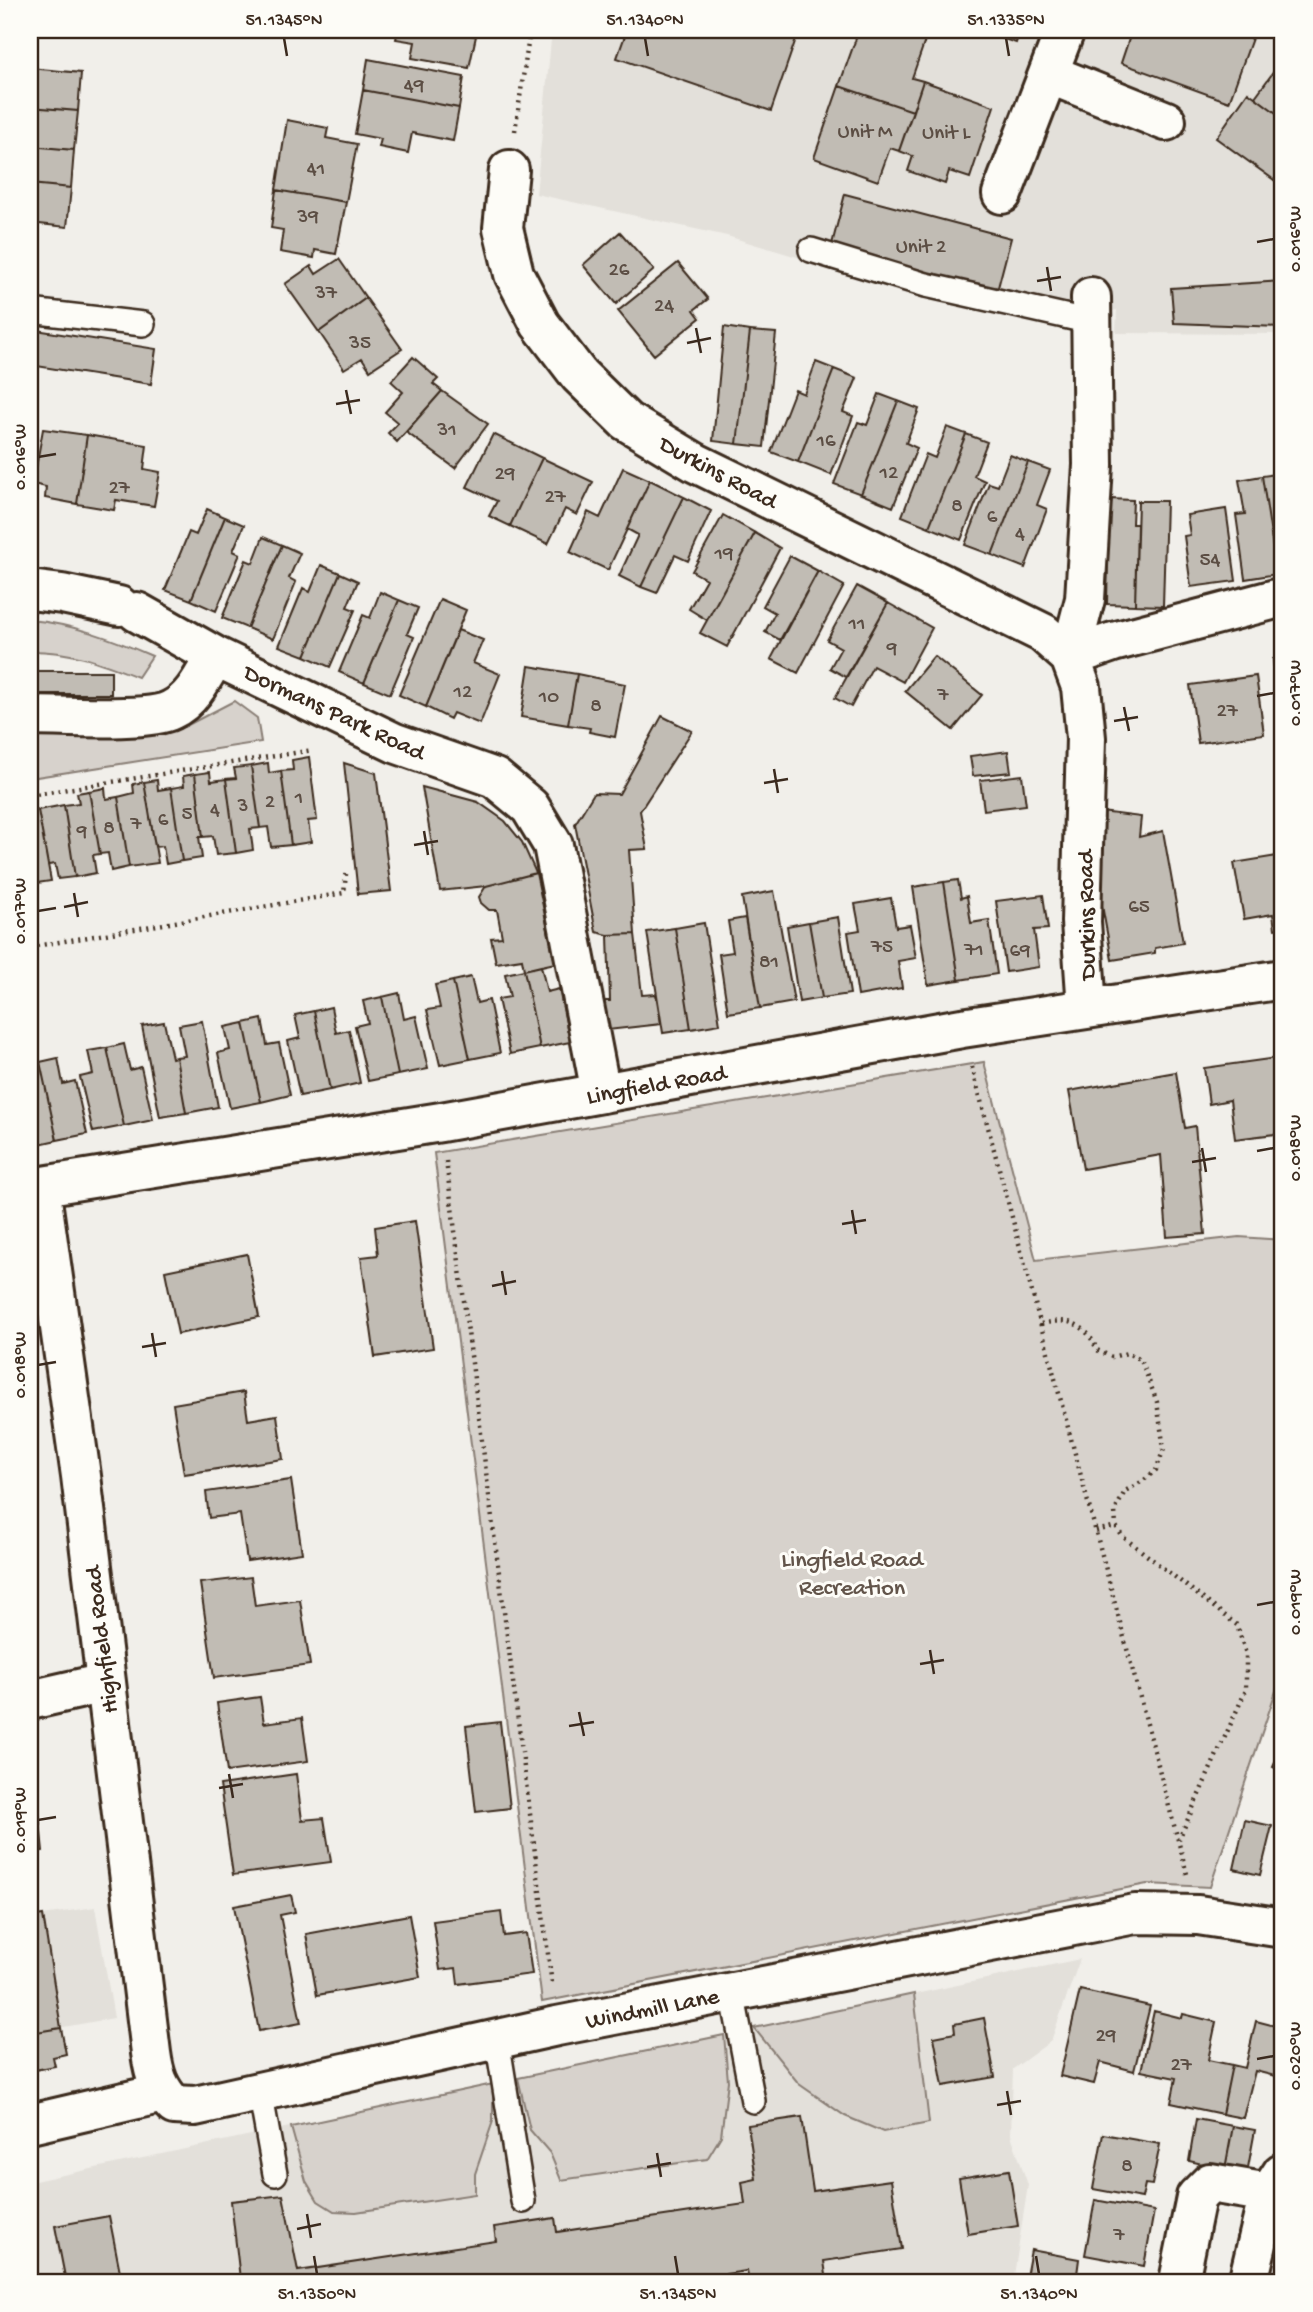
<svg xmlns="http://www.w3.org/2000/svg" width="1313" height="2312" font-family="'Gochi Hand',sans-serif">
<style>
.built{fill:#e3e0da}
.green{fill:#d7d2cc;stroke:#897e75;stroke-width:2}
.building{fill:#c1bcb4;stroke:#3b2a1e;stroke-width:2}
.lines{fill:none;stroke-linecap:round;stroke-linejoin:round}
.lane-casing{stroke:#3b2a1e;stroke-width:28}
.street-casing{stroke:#3b2a1e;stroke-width:44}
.secondary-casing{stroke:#3b2a1e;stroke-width:44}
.path{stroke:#3b2a1e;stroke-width:4.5;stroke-dasharray:2 5;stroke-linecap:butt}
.lane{stroke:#fdfcf7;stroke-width:23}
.street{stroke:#fdfcf7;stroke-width:38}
.secondary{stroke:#fdfcf7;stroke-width:38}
.ticks{fill:none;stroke:#3b2a1e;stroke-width:2.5}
.labels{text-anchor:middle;stroke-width:6;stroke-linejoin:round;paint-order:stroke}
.number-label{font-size:21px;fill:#5c4e44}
.street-label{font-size:24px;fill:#3b2a1e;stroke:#fdfcf7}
.park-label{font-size:24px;fill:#62544a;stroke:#fdfcf7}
.neatline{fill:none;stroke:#3b2a1e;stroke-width:2.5}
.ticks-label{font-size:18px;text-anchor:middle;fill:#3b2a1e}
</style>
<rect width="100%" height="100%" fill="#f1efea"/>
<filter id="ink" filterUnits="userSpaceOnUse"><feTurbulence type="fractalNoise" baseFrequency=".0143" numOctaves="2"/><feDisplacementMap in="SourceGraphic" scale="14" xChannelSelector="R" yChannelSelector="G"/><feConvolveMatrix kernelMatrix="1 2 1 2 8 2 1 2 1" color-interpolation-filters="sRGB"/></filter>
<g filter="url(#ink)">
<path class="built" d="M552,30H1283V334L1116,333L1117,310L1038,320L921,294L727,236L536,194Z
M95,1907L114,2018L30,2033V1917Z
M1080,1959L1051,2041L1013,2069L1011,2135L1028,2185L1013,2282H30V2182Z"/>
<path class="green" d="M30,620C73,624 113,639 152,656L138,677C100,662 71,651 30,651Z
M234,701L257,718L261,742L30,778V736L159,734L186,726Z
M984,1062L1036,1260L1239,1237L1283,1240V1670L1210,1887L1147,1884L542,2002L434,1153Z
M914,1994L929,2123L883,2132L845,2116L799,2084L754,2028Z
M724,2035L728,2081L721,2136L707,2159L561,2180L550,2153L530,2130L518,2078Z
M493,2084V2121L475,2174V2194L356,2212L334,2211L318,2201L306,2181L291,2127Z"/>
<path class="building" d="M398,30H445L476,36L469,68L412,58L415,42L396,39Z
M445,30H477L476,36Z
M627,30H799L771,111L617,58Z
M859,30H920L928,32L912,78L923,81L913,111L839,86Z
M976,30H1020L1016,43Z
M1132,30H1255L1229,102L1121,63Z
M368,59L464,77L459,108L363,90Z
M1283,59V118L1255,97Z
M30,68L81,73L78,111L30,107Z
M923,81L994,106L970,178L949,171L945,184L908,171L913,156L899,151Z
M839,86L913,111L899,151L890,148L878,181L814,158Z
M363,90L459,108L453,141L412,133L408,153L379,147L381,139L355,134Z
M1248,92L1283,118V182L1281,185L1216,138Z
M30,107L78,111L74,150L30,146Z
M287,120L328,128L326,138L357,144L346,202L276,190Z
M30,146L74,150L71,188L30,184Z
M30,184L71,188L67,227L30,223Z
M276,190L346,202L336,254L315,250L314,258L280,252L283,230L271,228Z
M845,194L1011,238L996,295L830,252Z
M620,232L654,270L616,304L583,265Z
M339,259L366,298L319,332L285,284L311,266L316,274Z
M678,263L708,299L694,310L700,318L654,355L618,311Z
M1283,281V327L1174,323L1171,288Z
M366,298L402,349L370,370L362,358L344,369L319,332Z
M724,327L750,331L737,444L713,441Z
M30,329L156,349L151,384L30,365Z
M750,331L776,333L764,447L737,444Z
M413,357L438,379L433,384L442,391L397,442L388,433L398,423L385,412L403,392L391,381Z
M816,362L834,369L798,462L771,452L795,390L804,394Z
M834,369L857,378L843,412L853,416L831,475L798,462Z
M442,391L488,424L455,468L406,432Z
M879,394L898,401L861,494L834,484L858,422L867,425Z
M898,401L919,409L906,443L917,448L893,507L861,494Z
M947,427L966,434L929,527L902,516L926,454L935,458Z
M43,429L87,435L77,504L45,498L46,487L33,484Z
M493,434L542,458L510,526L489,516L497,501L467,487Z
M966,434L987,442L974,476L985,481L961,540L929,527Z
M87,435L147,445L144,469L160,472L154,506L116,500L114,510L77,504Z
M1010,455L1028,462L992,555L965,545L989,483L998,486Z
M542,458L593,482L577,515L565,509L548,544L510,526Z
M1028,462L1050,470L1037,505L1047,509L1025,568L992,555Z
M623,468L650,480L608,570L570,552L588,512L600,518Z
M1283,473V573L1277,574L1262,476Z
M1262,476L1277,574L1245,579L1236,515L1245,514L1239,480Z
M650,480L684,497L641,587L619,576L638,535L627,529Z
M684,497L711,511L688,561L675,555L657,593L641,587Z
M1109,499L1133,500L1132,524H1137L1135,605L1107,604Z
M1138,501H1166L1163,606L1135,605Z
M207,509L225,517L191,600L165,590L189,532L196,535Z
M1226,509L1236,581L1191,587L1184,536L1190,535L1187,515Z
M723,515L755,533L707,620L689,609L706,579L692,571Z
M225,517L244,525L233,551L240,554L216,611L191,600Z
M755,533L780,548L727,647L700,633Z
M263,537L282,545L247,628L222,618L246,560L253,563Z
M282,545L300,553L289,578L296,582L273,639L247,628Z
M790,556L818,571L780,640L765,632L775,613L763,606Z
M321,565L340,573L305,656L279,646L303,588L310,592Z
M818,571L844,586L798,673L771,659Z
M340,573L358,581L347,607L355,610L330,667L305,656Z
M857,586L888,603L846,677L830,668L841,648L827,640Z
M380,592L399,600L364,683L339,672L363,615L370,618Z
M440,599L466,610L426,707L399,695Z
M399,600L418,608L407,634L414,637L390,694L364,683Z
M888,603L932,628L903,682L873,666L851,707L835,698Z
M458,630L483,640L473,663L500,674L480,724L453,713L450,719L426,707Z
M934,656L982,695L953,730L905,691Z
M1283,657V716L1280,717L1273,659Z
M529,666L577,674L568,725L521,717Z
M30,671H111V694H30Z
M577,674L625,684L615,737L589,732L590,728L568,725Z
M1256,676L1264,734L1198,743L1190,685Z
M662,716L692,731L640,811L647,849L629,850L635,934L608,935L596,932L575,824L594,793L619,794Z
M1008,751L1011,772L973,776L970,756Z
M309,757L317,820L308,821L311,842L291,845L281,771L293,770L292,760Z
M268,763L269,773L281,771L291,845L271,847L268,827L260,828L251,766Z
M344,763L376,773L391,891L358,894Z
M251,766L260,828L250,829L253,850L236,853L226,779L236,778L234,768Z
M210,772L211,781L226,779L236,853L216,855L213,836L203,837L195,774Z
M195,774L203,837H199L202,858L182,861L171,788L184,786L183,776Z
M1022,775L1026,805L984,810L980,780Z
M157,780L158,790L171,788L182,861L166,864L163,846L155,847L144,782Z
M144,782L158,863L129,867L118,797L134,793L133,784Z
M422,787L478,802L505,821L522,842L536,873L486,886L440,891Z
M105,788L106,799L118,797L129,867L111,871L108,853L100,854L89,791Z
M89,791L100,854L93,855L96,873L75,877L64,805L79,803L77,793Z
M64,805L75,877L58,879L55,864L48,865L38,810Z
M38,810L51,881L30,884V812Z
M1101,812L1141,817L1139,837L1163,831L1183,943L1155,948V953L1112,960L1095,867Z
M1283,855V928L1275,929L1273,914L1244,919L1234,863Z
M536,873L555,963L524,970L522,959L496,963L491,938L502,937L497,910H489L481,903L479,897L486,886Z
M958,880L961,898L967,896L971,923L989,920L997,974L959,980L944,882Z
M944,882L959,980L928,985L913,887Z
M774,891L794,1002L760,1008L742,897Z
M1043,895L1048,929L1034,930L1039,967L1006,972L996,901Z
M891,898L896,927L910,925L916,958L898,961L902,988L858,996L848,932L860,930L855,904Z
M838,917L850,994L822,998L809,922Z
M745,918L760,1008L728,1013L719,954L733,952L728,921Z
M809,922L822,998L799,1002L787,926Z
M704,923L720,1024L691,1029L675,928Z
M675,928L691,1029L663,1033L647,932Z
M635,934L642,995L656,994L661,1024L608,1030L604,1001H610L608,935Z
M541,966L547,992L559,989L570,1042L540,1048L524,970Z
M524,970L540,1048L510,1054L498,999L510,997L505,974Z
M471,977L477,1003L489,1000L500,1053L470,1059L453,981Z
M453,981L470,1059L440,1065L427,1010L440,1008L435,985Z
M399,993L404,1019L416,1016L428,1069L398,1075L382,997Z
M382,997L398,1075L368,1081L355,1026L368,1023L363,1001Z
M331,1007L336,1033L349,1030L360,1083L330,1090L314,1011Z
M314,1011L330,1090L300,1096L288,1041L300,1038L295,1015Z
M262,1019L267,1045L279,1043L290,1095L261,1102L244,1023Z
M202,1021L218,1107L186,1113L176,1057L185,1056L179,1025Z
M164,1022L172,1058L176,1057L186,1113L160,1117L142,1026Z
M244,1023L261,1102L230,1108L218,1053L230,1050L225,1027Z
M124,1044L130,1070L141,1067L153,1120L124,1126L107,1048Z
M107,1048L124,1126L93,1132L80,1077L93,1074L88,1051Z
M1283,1057V1133L1235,1139L1230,1100L1209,1104L1204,1068Z
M58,1058L63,1084L75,1081L87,1134L57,1140L40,1062Z
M40,1062L57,1140L30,1146V1064Z
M1176,1072L1185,1128L1195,1126L1205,1234L1167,1237L1161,1155L1083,1169L1069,1091Z
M415,1221L433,1348L375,1357L361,1257L378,1255L375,1227Z
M247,1254L259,1317L178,1334L165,1271Z
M244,1392L248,1420L277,1415L283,1459L184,1474L173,1404Z
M291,1480L302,1553L247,1561L240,1514L209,1518L206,1492Z
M251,1577L255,1606L300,1600L310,1665L214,1678L200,1583Z
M260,1697L264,1723L302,1718L308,1761L227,1772L217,1703Z
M500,1722L510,1808L476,1812L466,1726Z
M1283,1745V1772L1273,1767Z
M296,1774L302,1820L324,1818L331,1862L233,1875L220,1785Z
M34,1781L39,1814L30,1815V1782Z
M39,1814L43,1851L30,1853V1815Z
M1245,1820L1272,1826L1260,1875L1234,1869Z
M291,1895L295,1912L280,1915L301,2023L259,2031L234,1906Z
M501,1912L504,1936L526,1933L532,1974L458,1984L456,1968L440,1970L433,1921Z
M43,1915L61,2028L30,2033V1917Z
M409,1915L420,1977L317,1995L306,1934Z
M1080,1990L1150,2006L1134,2071L1100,2062L1094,2084L1060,2076Z
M1154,2011L1182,2018L1183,2014L1216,2022L1208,2060L1232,2065L1222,2114L1171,2103L1176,2078L1141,2071Z
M984,2018L995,2077L943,2086L934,2037L955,2033L954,2024Z
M1256,2021L1283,2028V2078L1255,2071L1243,2118L1222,2114L1232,2065L1245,2068Z
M61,2028L66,2054L53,2057L55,2066L30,2071V2033Z
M802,2117L813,2191L891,2180L902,2249L824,2261L827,2282H749L747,2271L672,2282H215L240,2279L231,2201L283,2195L298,2271L496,2241L494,2227L555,2218L557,2232L745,2204L742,2182L756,2179L748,2125Z
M1196,2119L1233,2126L1225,2169L1189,2161Z
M1233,2126L1255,2130L1247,2173L1225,2169Z
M1103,2134L1160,2144L1152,2185L1145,2184L1142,2198L1093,2189Z
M1009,2170L1018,2226L968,2234L959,2178Z
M1095,2200L1154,2211L1144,2266L1085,2255Z
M109,2216L121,2277L93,2282H66L55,2226Z
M1283,2239V2282H1274Z
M1031,2250L1079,2259L1076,2282H1025Z"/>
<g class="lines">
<defs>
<path id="lane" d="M811,250L926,285L1091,322
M30,311L143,324
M732,1992L753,2101
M497,2039L523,2201
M260,2091L275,2174"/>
<path id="street" d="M1049,74L1166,121
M509,170L503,228L514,274L540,324L579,375L626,421L696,463L1043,633L1070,657L1113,642L1283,597
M1002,194L1065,30
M30,590L62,594L119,606
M137,612L215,656L395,743L495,778L530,807L553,845L601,1093
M30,716C60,716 148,722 171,710C193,700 204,675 215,656
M1087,1008L1081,922L1086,738L1081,687L1070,657L1085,599L1093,465L1091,297
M40,1186L81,1476L151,2053C154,2075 158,2088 174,2105L195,2106L557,2026L1135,1914L1198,1915L1283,1928
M30,1700L105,1683
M30,2124L163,2093
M1186,2282L1179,2281L1196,2197L1210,2183L1269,2193
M1248,2282L1269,2193L1282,2173"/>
<path id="secondary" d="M30,1188L441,1122L962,1028L1283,979"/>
</defs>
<use href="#lane" class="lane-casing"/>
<use href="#street" class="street-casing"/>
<use href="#secondary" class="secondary-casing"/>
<path class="path" d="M515,131L530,30
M30,795L313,750
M30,947L344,893L346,874
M972,1067L1187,1874
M446,1161L552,1985
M1041,1324C1069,1317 1086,1323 1097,1350L1112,1357L1127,1353L1141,1360L1157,1402L1164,1449L1156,1470L1143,1481L1125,1491L1115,1511L1116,1526L1122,1536L1237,1625L1246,1654V1690L1179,1839
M1096,1531L1116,1526"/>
<use href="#lane" class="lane"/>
<use href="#street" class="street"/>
<use href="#secondary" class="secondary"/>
</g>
</g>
<path class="ticks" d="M284,38L287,56M645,38L648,56M1006,38L1009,56M1257,242L1274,239M1047,267L1051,291M1037,281L1061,277M696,328L701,353M687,343L711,338M346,390L351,414M336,404L360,400M38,457L56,454M1257,696L1274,693M1124,707L1129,731M1114,721L1138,717M774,769L778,793M764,783L788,779M424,831L428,855M414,845L438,841M74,893L78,917M64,907L88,902M38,911L56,908M1202,1148L1206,1172M1257,1151L1274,1148M1192,1162L1216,1158M852,1210L856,1234M842,1224L866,1220M502,1271L506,1295M492,1286L516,1281M152,1333L156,1357M142,1347L166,1343M38,1365L56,1362M1257,1605L1274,1602M930,1650L934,1674M920,1664L944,1660M579,1712L584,1736M569,1726L594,1722M229,1774L233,1798M219,1788L243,1784M38,1820L56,1817M1257,2059L1274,2056M1007,2091L1011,2115M997,2105L1021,2101M657,2153L661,2177M647,2167L671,2163M307,2214L311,2238M297,2229L321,2224M314,2256L317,2274M675,2256L678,2274M1036,2256L1039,2274"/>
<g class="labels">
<g class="number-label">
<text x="414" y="91">49</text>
<text x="865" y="137">Unit M</text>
<text x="946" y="138">Unit L</text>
<text x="316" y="174">41</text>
<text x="308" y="222">39</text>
<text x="921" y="252">Unit 2</text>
<text x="619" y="275">26</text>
<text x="326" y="298">37</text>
<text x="664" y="311">24</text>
<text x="360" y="348">35</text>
<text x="447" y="435">31</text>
<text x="826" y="446">16</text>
<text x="889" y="478">12</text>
<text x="505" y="479">29</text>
<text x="119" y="493">27</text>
<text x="555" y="502">27</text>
<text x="957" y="511">8</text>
<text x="992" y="522">6</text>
<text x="1020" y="539">4</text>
<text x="724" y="559">19</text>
<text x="1210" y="565">54</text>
<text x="857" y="629">11</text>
<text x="892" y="654">9</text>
<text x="463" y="697">12</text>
<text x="943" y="700">7</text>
<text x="549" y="702">10</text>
<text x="596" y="711">8</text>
<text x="1227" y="716">27</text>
<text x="299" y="803">1</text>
<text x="270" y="807">2</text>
<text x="243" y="811">3</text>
<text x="215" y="815">4</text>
<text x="187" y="819">5</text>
<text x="163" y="825">6</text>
<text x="136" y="829">7</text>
<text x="109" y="833">8</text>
<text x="82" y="837">9</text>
<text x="1139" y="912">65</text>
<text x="882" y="952">75</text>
<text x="974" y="955">71</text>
<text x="1020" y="956">69</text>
<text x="769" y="967">81</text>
<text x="1106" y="2041">29</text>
<text x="1181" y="2070">27</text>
<text x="1127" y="2171">8</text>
<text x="1119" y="2240">7</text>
</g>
<g class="street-label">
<text transform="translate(719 471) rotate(28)" y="8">Durkins Road</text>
<text transform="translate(335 711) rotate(25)" y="8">Dormans Park Road</text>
<text transform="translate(1085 915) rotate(-91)" y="8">Durkins Road</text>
<text transform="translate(656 1083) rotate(-10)" y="8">Lingfield Road</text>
<text transform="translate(100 1640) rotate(-97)" y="8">Highfield Road</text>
<text transform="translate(652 2007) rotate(-11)" y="8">Windmill Lane</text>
</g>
<g class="park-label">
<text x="852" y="1566">Lingfield Road<tspan x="852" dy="28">Recreation</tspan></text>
</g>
</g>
<rect width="1313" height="2312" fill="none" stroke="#fdfcf7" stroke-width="77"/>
<rect x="38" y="38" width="1236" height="2236" class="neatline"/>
<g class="ticks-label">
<text x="284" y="25">51.1345°N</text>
<text x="645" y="25">51.1340°N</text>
<text x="1006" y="25">51.1335°N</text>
<text transform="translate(1294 239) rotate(-90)" y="6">0.016°W</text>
<text transform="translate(19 457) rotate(-90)" y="6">0.016°W</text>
<text transform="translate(1294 693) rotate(-90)" y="6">0.017°W</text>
<text transform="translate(19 911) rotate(-90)" y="6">0.017°W</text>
<text transform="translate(1294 1148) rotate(-90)" y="6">0.018°W</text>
<text transform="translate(19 1365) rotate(-90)" y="6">0.018°W</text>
<text transform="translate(1294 1602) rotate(-90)" y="6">0.019°W</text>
<text transform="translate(19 1820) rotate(-90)" y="6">0.019°W</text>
<text transform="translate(1294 2056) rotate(-90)" y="6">0.020°W</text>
<text x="317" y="2299">51.1350°N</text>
<text x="678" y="2299">51.1345°N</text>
<text x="1039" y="2299">51.1340°N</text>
</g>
</svg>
